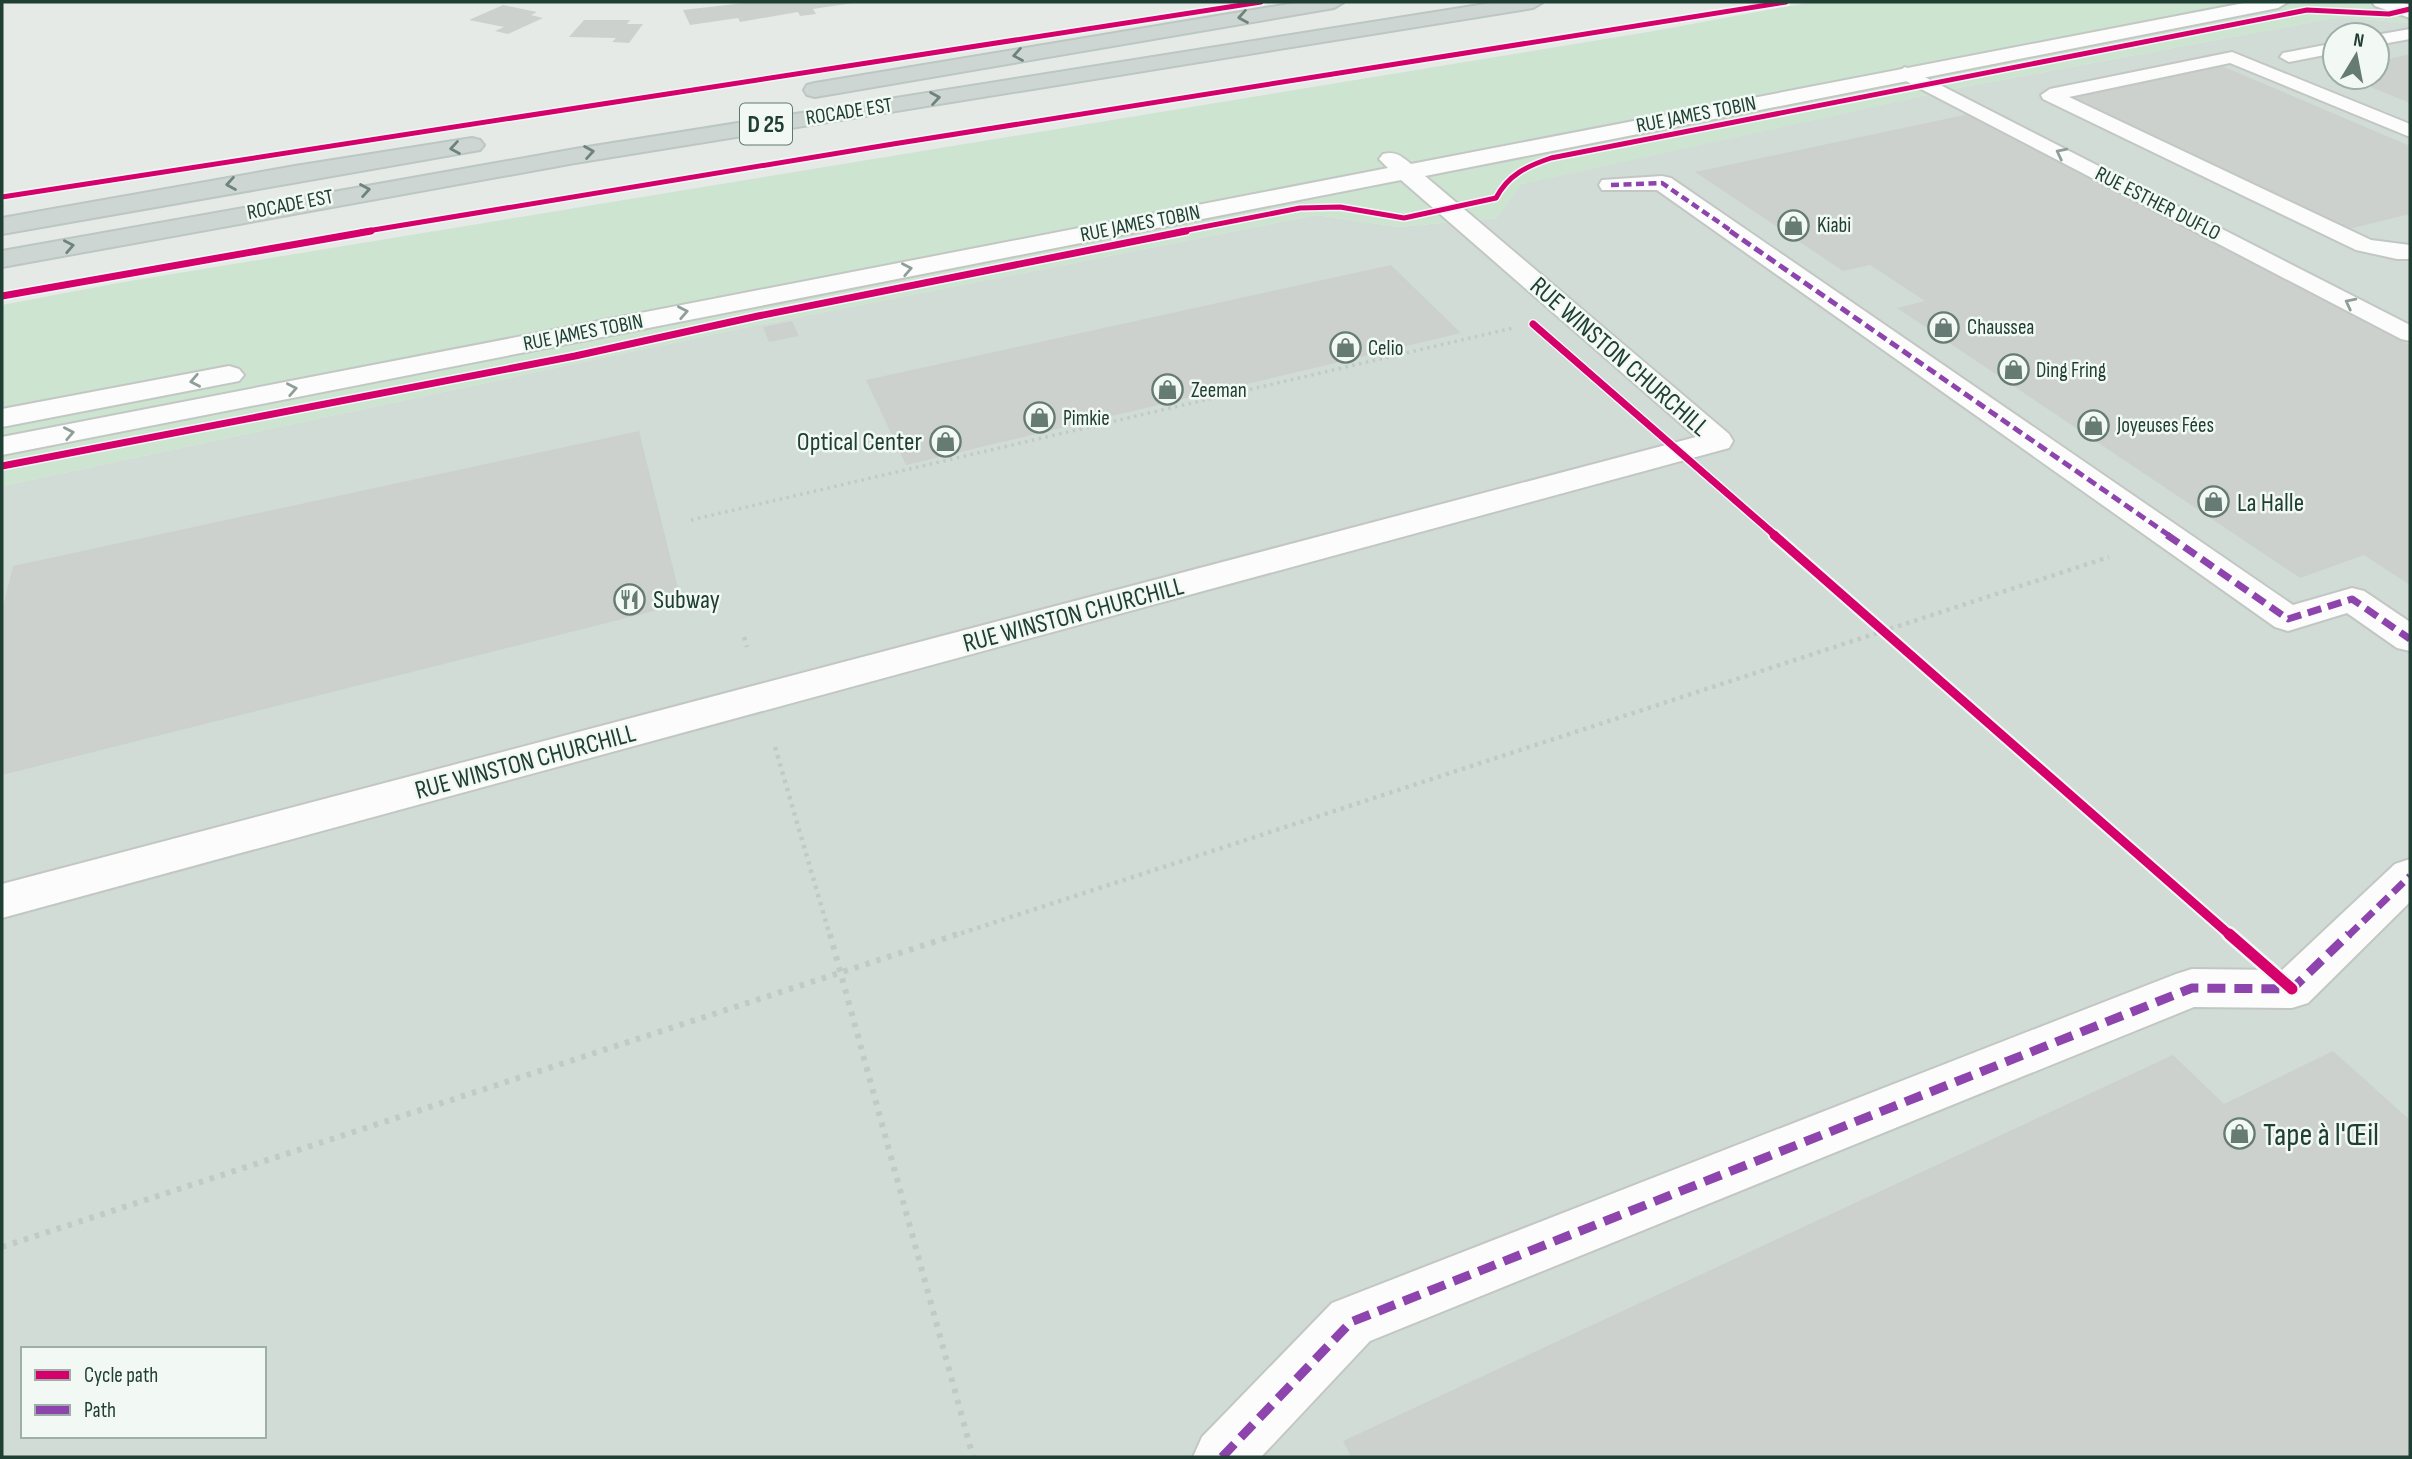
<svg xmlns="http://www.w3.org/2000/svg" width="2412" height="1459" font-family="'Sofia Sans Condensed',sans-serif">
<style>
.built{fill:#d2dcd6;fill-rule:evenodd}
.green{fill:#cde4d1}
.building{fill:#ccd1ce}
.lines{fill:none;stroke-linecap:round;stroke-linejoin:round}
.service-casing{stroke:#c2c7c4;stroke-width:4}
.pedestrian-casing{stroke:#c2c7c4;stroke-width:4}
.minor-casing{stroke:#c2c7c4;stroke-width:4}
.primary-casing{stroke:#bcc6c2;stroke-width:4}
.path-far2{stroke:#c1cac5;stroke-width:3.5;stroke-dasharray:2.5 4.5;stroke-linecap:butt}
.path-far1{stroke:#c1cac5;stroke-width:4.5;stroke-dasharray:3.5 5;stroke-linecap:butt}
.path{stroke:#c1cac5;stroke-width:6;stroke-dasharray:4.5 7;stroke-linecap:butt}
.service{fill:#fbfcfb;fill-rule:evenodd}
.pedestrian{fill:#fbfcfb;fill-rule:evenodd}
.minor{fill:#fbfcfb;fill-rule:evenodd}
.primary{fill:#cdd6d3;fill-rule:evenodd}
.quiet-far3{stroke:#8e44ad;stroke-width:4.5;stroke-dasharray:8 4.5;stroke-linecap:butt}
.quiet-far2{stroke:#8e44ad;stroke-width:5;stroke-dasharray:10 5;stroke-linecap:butt}
.quiet-far1{stroke:#8e44ad;stroke-width:7;stroke-dasharray:14 7;stroke-linecap:butt}
.quiet{stroke:#8e44ad;stroke-width:9;stroke-dasharray:18 9;stroke-linecap:butt}
.cycleway-far3-casing{stroke:#f2f9f5;stroke-width:8}
.cycleway-far2-casing{stroke:#f2f9f5;stroke-width:10}
.cycleway-far1-casing{stroke:#f2f9f5;stroke-width:13}
.cycleway-casing{stroke:#f2f9f5;stroke-width:16}
.cycleway-far3{stroke:#d6006c;stroke-width:5}
.cycleway-far2{stroke:#d6006c;stroke-width:7}
.cycleway-far1{stroke:#d6006c;stroke-width:9}
.cycleway{stroke:#d6006c;stroke-width:11}
.oneway{stroke:#6e837c}
.oneway2{stroke:#8e9e98}
.labels{text-anchor:middle;stroke-width:5;stroke-linejoin:round;paint-order:stroke}
.far-street-label{font-size:21px;fill:#203f34;stroke:#f2f9f5}
.far-poi-label{font-size:21px;fill:#203f34;stroke:#f2f9f5;text-anchor:start}
.shield{fill:#f2f9f5;stroke:#5f776e;stroke-width:2}
.shield-label{font-size:24px;font-weight:bold;fill:#203f34}
.street-label{font-size:26px;fill:#203f34;stroke:#f2f9f5}
.poi-label{font-size:26px;fill:#203f34;stroke:#f2f9f5;text-anchor:start}
.near-poi-label{font-size:32px;fill:#203f34;stroke:#f2f9f5;text-anchor:start}
</style>
<rect width="100%" height="100%" fill="#e5eae7"/>
<path class="built" d="M2339,17L2410,23V1457H2V486L738,329L1316,215L1398,227L1496,218L1521,184L1958,88ZM2335,35H2377V77H2335ZM23,1349H264V1436H23Z"/>
<path class="green" d="M1812,2H2410V23L2339,17L1958,88L1522,184L1496,218L1398,227L1316,215L738,329L2,486V305L118,283L1648,32Z"/>
<path class="building" d="M753,2H853V3L813,9L816,14L800,16L798,12L740,22L738,18L690,25L683,10Z
M503,5L537,12L531,15L543,18L508,34L495,31L504,27L469,20Z
M584,20H630L627,24H643L629,43L612,42L616,38L569,37Z
M2410,54V103L2346,77H2377V62Z
M2222,66L2410,146V214L2345,230L2070,97Z
M1969,114L2410,345V585L2364,555L2300,578L1897,308L1925,301L1870,265L1843,271L1695,172Z
M1391,265L1461,333L906,465L866,380Z
M792,321L799,336L769,342L763,327Z
M639,431L682,604L2,775V611L13,566Z
M2333,1051L2410,1120V1457H1351L1343,1441L2173,1055L2224,1104Z"/>
<g class="lines">
<defs>
<path id="service" d="M2410,29V39L2377,45L2376,35Z
M2335,43V53L2289,62L2280,57L2283,53Z
M2232,52L2410,124V137L2230,63L2069,97L2371,240L2410,245V259H2397L2356,250L2043,99L2041,95L2050,89Z
M1905,67L2410,325V341L2401,339L1898,77L1896,73Z"/>
<path id="pedestrian" d="M1662,176L1671,178L2293,605L2352,588L2364,591L2410,622V651L2397,648L2347,613L2288,631L2275,627L1657,190H1602L1599,185L1602,180Z
M2410,859V902L2308,1003L2292,1008L2194,1007L1370,1341L1261,1457H1193L1202,1437L1332,1303L2176,974L2192,969L2282,970L2395,864Z"/>
<path id="minor" d="M2249,2H2288L2278,8L1425,176L1729,434L1733,441L1729,448L2,918V884L1696,437L1401,180L2,455V437L1388,168L1379,159L1383,154C1396,151 1401,156 1411,164Z
M2372,2H2400L2410,5V18L2375,6Z
M229,366L239,369L244,375L239,381L2,427V409Z"/>
<path id="primary" d="M1301,2H1344L1334,8L815,97L807,95L804,90L807,85L815,83Z
M1498,2H1543L1533,8L575,163L2,267V251L575,149Z
M472,138L480,140L484,145L480,150L2,234V218L295,166Z"/>
</defs>
<use href="#service" class="service-casing"/>
<use href="#pedestrian" class="pedestrian-casing"/>
<use href="#minor" class="minor-casing"/>
<use href="#primary" class="primary-casing"/>
<path class="path-far2" d="M1722,488L1777,536
M691,520L1513,328"/>
<path class="path-far1" d="M1775,535L2225,931
M744,637L747,647
M775,747L830,936
M953,936L2109,557"/>
<path class="path" d="M830,934L973,1457
M2,1247L958,934"/>
<use href="#service" class="service"/>
<use href="#pedestrian" class="pedestrian"/>
<use href="#minor" class="minor"/>
<use href="#primary" class="primary"/>
<path class="quiet-far3" d="M1611,185L1662,183L1733,232"/>
<path class="quiet-far2" d="M1730,231L2170,536"/>
<path class="quiet-far1" d="M2167,535L2288,619L2352,599L2410,639
M2348,936L2410,876"/>
<path class="quiet" d="M1222,1457L1351,1322L2192,988L2292,989L2349,934"/>
<defs>
<path id="cycleway-far3" d="M2,197L1261,2
M361,232L893,144L1786,2
M1177,232L1300,208L1340,207L1404,218L1496,198C1508,175 1527,166 1551,158L2307,10L2389,14L2410,9"/>
<path id="cycleway-far2" d="M2,296L371,231
M1533,324L1776,536
M2,466L575,356L758,316L1186,231"/>
<path id="cycleway-far1" d="M1774,535L2231,936"/>
<path id="cycleway" d="M2229,934L2292,989"/>
</defs>
<use href="#cycleway-far3" class="cycleway-far3-casing"/>
<use href="#cycleway-far2" class="cycleway-far2-casing"/>
<use href="#cycleway-far1" class="cycleway-far1-casing"/>
<use href="#cycleway" class="cycleway-casing"/>
<use href="#cycleway-far3" class="cycleway-far3"/>
<use href="#cycleway-far2" class="cycleway-far2"/>
<use href="#cycleway-far1" class="cycleway-far1"/>
<use href="#cycleway" class="cycleway"/>
</g>
<defs><path id="oneway-chevron" d="M-2-3.5L2.5 0L-2 3.5" fill="none" stroke-width="1.6" stroke-linecap="round" stroke-linejoin="round" transform="scale(1.75)"/></defs>
<g class="oneway">
<use href="#oneway-chevron" transform="translate(1243 17) rotate(170)"/>
<use href="#oneway-chevron" transform="translate(1018 55) rotate(170)"/>
<use href="#oneway-chevron" transform="translate(935 98) rotate(-9)"/>
<use href="#oneway-chevron" transform="translate(455 148) rotate(171)"/>
<use href="#oneway-chevron" transform="translate(589 152) rotate(-9)"/>
<use href="#oneway-chevron" transform="translate(231 184) rotate(170)"/>
<use href="#oneway-chevron" transform="translate(365 190) rotate(-10)"/>
<use href="#oneway-chevron" transform="translate(69 246) rotate(-11)"/>
</g>
<g class="oneway2">
<use href="#oneway-chevron" transform="translate(2061 153) rotate(-153)"/>
<use href="#oneway-chevron" transform="translate(907 269) rotate(-11)"/>
<use href="#oneway-chevron" transform="translate(2350 303) rotate(-153)"/>
<use href="#oneway-chevron" transform="translate(683 312) rotate(-11)"/>
<use href="#oneway-chevron" transform="translate(195 381) rotate(169)"/>
<use href="#oneway-chevron" transform="translate(292 389) rotate(-11)"/>
<use href="#oneway-chevron" transform="translate(69 433) rotate(-11)"/>
</g>
<defs>
<symbol id="shop-ring" viewBox="-11 -11 22 22"><circle r="9.5" fill="#f2f9f5" stroke="#657b73" stroke-width="1.5"/><path d="M-5-2.5h2.3a2.7 3.5 0 0 1 5.4 0H5L5.5 6h-11ZM-1.5-2.5h3a1.5 2.3 0 0 0-3 0Z" fill="#657b73"/></symbol>
<symbol id="restaurant-ring" viewBox="-11 -11 22 22"><circle r="9.5" fill="#f2f9f5" stroke="#657b73" stroke-width="1.5"/><path d="M-5-6h1v4h1v-4h1v4h1v-4h1v5L-1.5 .5V6h-2V.5L-5-1ZM5-6V6H3V1.5H1.5Q1.5-4 5-6Z" fill="#657b73"/></symbol>
</defs>
<g fill-rule="evenodd">
<use href="#shop-ring" x="1776" y="208" width="35" height="35"/>
<use href="#shop-ring" x="1926" y="310" width="35" height="35"/>
<use href="#shop-ring" x="1328" y="330" width="35" height="35"/>
<use href="#shop-ring" x="1996" y="352" width="35" height="35"/>
<use href="#shop-ring" x="1150" y="372" width="35" height="35"/>
<use href="#shop-ring" x="1022" y="400" width="35" height="35"/>
<use href="#shop-ring" x="2076" y="408" width="35" height="35"/>
<use href="#shop-ring" x="928" y="424" width="35" height="35"/>
<use href="#shop-ring" x="2196" y="484" width="35" height="35"/>
<use href="#restaurant-ring" x="612" y="582" width="35" height="35"/>
<use href="#shop-ring" x="2222" y="1116" width="35" height="35"/>
</g>
<g class="labels">
<g class="far-street-label">
<text transform="translate(849 111) rotate(-9)" y="7">ROCADE EST</text>
<text transform="translate(1696 114) rotate(-11)" y="7">RUE JAMES TOBIN</text>
<text transform="translate(2158 203) rotate(27)" y="7">RUE ESTHER DUFLO</text>
<text transform="translate(290 204) rotate(-11)" y="7">ROCADE EST</text>
<text transform="translate(1140 223) rotate(-11)" y="7">RUE JAMES TOBIN</text>
<text transform="translate(583 332) rotate(-11)" y="7">RUE JAMES TOBIN</text>
</g>
<g class="far-poi-label">
<text x="1817" y="232">Kiabi</text>
<text x="1967" y="334">Chaussea</text>
<text x="1368" y="355">Celio</text>
<text x="2036" y="377">Ding Fring</text>
<text x="1191" y="397">Zeeman</text>
<text x="1063" y="425">Pimkie</text>
<text x="2117" y="432">Joyeuses Fées</text>
</g>
<rect class="shield" x="740" y="103.5" width="52" height="41" rx="5"/>
<g class="shield-label">
<text x="766" y="132">D 25</text>
</g>
<g class="street-label">
<text transform="translate(1620 356) rotate(41)" y="9">RUE WINSTON CHURCHILL</text>
<text transform="translate(1073 614) rotate(-15)" y="9">RUE WINSTON CHURCHILL</text>
<text transform="translate(525 761) rotate(-15)" y="9">RUE WINSTON CHURCHILL</text>
</g>
<g class="poi-label">
<text x="922" y="450" text-anchor="end">Optical Center</text>
<text x="2237" y="511">La Halle</text>
<text x="653" y="608">Subway</text>
</g>
<g class="near-poi-label">
<text x="2263" y="1145">Tape à l'Œil</text>
</g>
</g>
<rect width="2412" height="1459" fill="none" stroke="#203f34" stroke-width="7"/>
<rect x="21" y="1347" width="245" height="91" fill="#f2f9f5" stroke="#9eafa8" stroke-width="2"/>
<rect x="35" y="1370" width="35" height="10" fill="#d6006c" stroke="#9eafa8" stroke-width="2"/>
<text x="84" y="1382" font-size="21" fill="#203f34">Cycle path</text>
<rect x="35" y="1405" width="35" height="10" fill="#8e44ad" stroke="#9eafa8" stroke-width="2"/>
<text x="84" y="1417" font-size="21" fill="#203f34">Path</text>
<g transform="translate(2356 56) rotate(10)"><circle r="33" fill="#f2f9f5" stroke="#9eafa8" stroke-width="2"/>
<path d="M0-5L12 26L0 18L-12 26Z" fill="#657b73"/>
<text y="-10" font-size="19" font-weight="bold" text-anchor="middle" fill="#203f34">N</text>
</g>
</svg>
